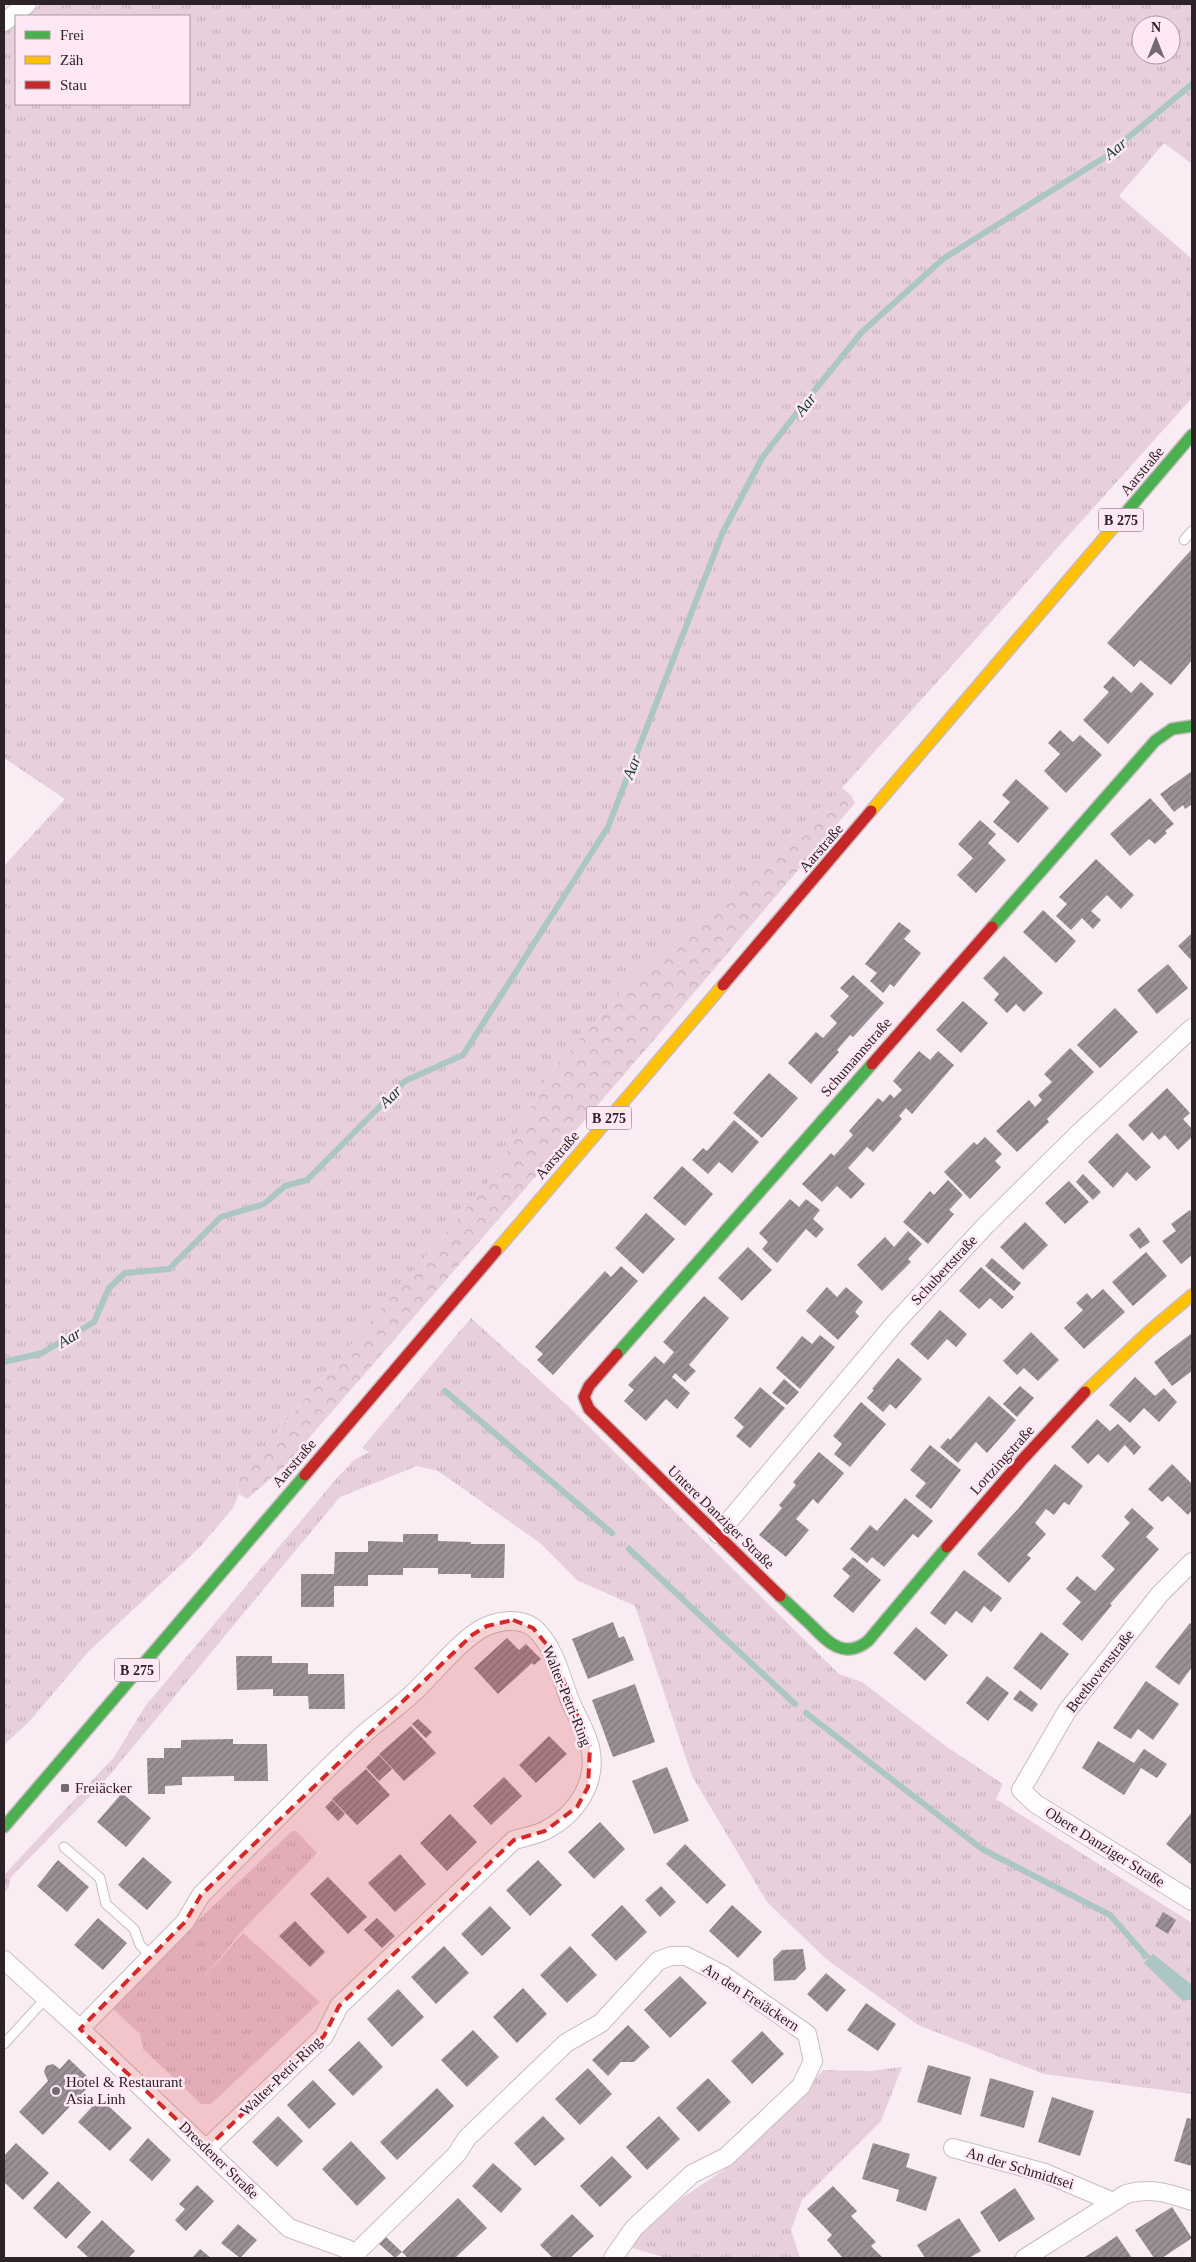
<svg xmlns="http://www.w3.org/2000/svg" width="1196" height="2262" font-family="Georgia,serif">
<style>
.grass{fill:url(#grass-tufts);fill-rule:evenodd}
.forest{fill:url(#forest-crowns)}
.water{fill:#abc6c4}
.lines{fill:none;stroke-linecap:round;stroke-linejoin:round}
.stream{stroke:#abc6c4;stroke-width:6}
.building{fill:url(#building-hatch)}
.lane-casing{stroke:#c7bdc2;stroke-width:11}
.street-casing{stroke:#c7bdc2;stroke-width:20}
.fast-casing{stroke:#c7bdc2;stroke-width:14}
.slow-casing{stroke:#c7bdc2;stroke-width:14}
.jam-casing{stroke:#c7bdc2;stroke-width:14}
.lane{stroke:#fefcfd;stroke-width:9}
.street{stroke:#fefcfd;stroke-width:18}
.fast{stroke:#4caf50;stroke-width:11}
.slow{stroke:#ffc107;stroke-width:11}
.jam{stroke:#c62828;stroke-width:11}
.marked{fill:#d62828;fill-opacity:0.2;stroke:#d62828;stroke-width:4;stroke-dasharray:10 6;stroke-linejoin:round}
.poi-dot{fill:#74696e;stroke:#fee8f3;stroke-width:2}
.labels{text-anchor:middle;stroke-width:5;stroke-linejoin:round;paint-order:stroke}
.shield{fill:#fee8f3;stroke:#6b5d64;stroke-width:1}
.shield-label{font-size:14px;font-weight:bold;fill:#2c2227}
.street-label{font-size:15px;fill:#2c2227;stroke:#fee8f3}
.poi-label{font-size:15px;fill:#2c2227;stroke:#fee8f3;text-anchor:start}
.water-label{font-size:16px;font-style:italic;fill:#103a36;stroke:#fee8f3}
</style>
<defs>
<pattern id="grass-tufts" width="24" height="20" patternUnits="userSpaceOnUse" patternTransform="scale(1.25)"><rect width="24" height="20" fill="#e7cfdb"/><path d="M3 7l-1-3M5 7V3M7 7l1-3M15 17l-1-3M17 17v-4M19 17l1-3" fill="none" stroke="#c6b1bc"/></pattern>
<pattern id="forest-crowns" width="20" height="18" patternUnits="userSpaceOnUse" patternTransform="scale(1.25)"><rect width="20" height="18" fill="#e7cfdb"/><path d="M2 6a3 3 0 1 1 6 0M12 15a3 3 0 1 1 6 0" fill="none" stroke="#c6b1bc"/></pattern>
<pattern id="building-hatch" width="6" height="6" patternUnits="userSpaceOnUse" patternTransform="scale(1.25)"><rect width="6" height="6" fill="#9a9196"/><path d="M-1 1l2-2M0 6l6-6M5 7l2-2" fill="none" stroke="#7e767a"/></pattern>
</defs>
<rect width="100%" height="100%" fill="#f9edf3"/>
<path class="grass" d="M41,4H1192V164L1164,143L1119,196L1192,259V398L842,788L644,967L548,1075L494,1176L237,1479L239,1494L233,1508L200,1547L88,1652L29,1722L4,1745V866L65,799L4,758V32L16,23V104H189V16H25ZM1141,25H1171V55H1141Z
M471,1318L567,1405L839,1674L862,1682L947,1747L1003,1784L996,1799L1192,1923V2094L1044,2074L918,2025L826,1959L767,1902L692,1776L635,1606L577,1580L540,1543L438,1471L417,1466L340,1497L103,1783L10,1878L9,1887L4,1894V1875L114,1757L146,1705L336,1479L354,1460L369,1452L362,1448Z
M292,1831H296L317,1853L243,1930L200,1982L243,1933L320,2002L211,2104H201L143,2049L140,2034L109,2005Z
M902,2067L881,2121L802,2200L791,2230L800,2258H667L632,2248L634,2240L682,2198L725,2169L799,2098L823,2070L870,2071Z"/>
<path class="forest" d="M842,788L851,795L855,803L653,1041L284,1467L247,1499L239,1494L237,1479L494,1176L548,1075L644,967Z"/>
<path class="water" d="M1153,1954L1192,1985V1999L1183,2001L1144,1963Z"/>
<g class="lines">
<path class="stream" d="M4,1362L42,1353L94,1322L109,1288L125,1273L169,1269L221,1217L264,1204L285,1186L307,1180L405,1081L463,1055L608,827L722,534L762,458L806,401L862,332L943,259L1105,157L1192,84
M445,1391L612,1533
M629,1549L795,1704
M806,1713L982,1849L1110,1915L1146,1956"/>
</g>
<path class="building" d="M1191,550L1192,660L1171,685L1140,660L1134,667L1107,643Z
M1113,676L1131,693L1141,682L1154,694L1108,744L1083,720L1109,692L1103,687Z
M1060,730L1073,742L1080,735L1102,755L1066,793L1044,771L1060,754L1048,743Z
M1192,771V804L1185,809L1183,805L1174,812L1160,794Z
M1016,779L1049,808L1018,843L993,822L1010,802L1002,795Z
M1150,798L1174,824L1165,831L1167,833L1155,844L1149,839L1130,856L1110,834Z
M980,820L996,834L988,843L1006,860L976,893L957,875L973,858L958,844Z
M1096,859L1134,895L1121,909L1107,895L1091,911L1101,920L1093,929L1082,918L1071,930L1056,916L1067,904L1059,897Z
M1043,910L1076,941L1056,963L1023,932Z
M899,922L911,931L904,939L921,953L894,987L890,984L883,993L870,981L877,973L865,964Z
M1192,933V961L1178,946Z
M1004,956L1043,993L1024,1012L1016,1004L1007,1013L994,1000L999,994L983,978Z
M1168,964L1188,988L1157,1014L1137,990Z
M853,975L884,1003L853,1037L850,1035L844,1042L837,1050L839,1052L811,1084L788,1063L816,1032L823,1038L837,1023L830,1016L849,996L840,988Z
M963,1001L988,1023L961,1053L936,1030Z
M1115,1008L1138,1032L1100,1068L1077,1045Z
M1070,1048L1094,1072L1047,1119L1049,1122L1017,1152L996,1131L1029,1100L1035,1107L1042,1100L1038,1095L1052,1082L1044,1074Z
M919,1051L930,1060L938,1051L954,1065L912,1114L906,1108L899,1116L902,1119L873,1152L867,1147L848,1168L865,1184L851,1199L837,1186L822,1202L802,1184L831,1153L834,1156L853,1135L849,1131L878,1098L883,1102L890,1094L894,1098L902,1090L893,1081Z
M769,1073L798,1098L762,1138L733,1113Z
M1167,1088L1190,1113L1183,1119L1192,1129V1137L1178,1150L1165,1135L1159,1140L1152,1132L1143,1141L1128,1125Z
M734,1120L759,1142L732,1173L719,1162L708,1174L692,1160L703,1148L707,1151Z
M1117,1133L1151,1167L1136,1181L1127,1172L1113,1188L1088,1162Z
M985,1137L1002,1154L995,1161L1001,1167L970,1199L944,1172L974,1142L977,1145Z
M682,1166L713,1194L685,1226L653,1198Z
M1083,1174L1101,1192L1093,1200L1076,1182Z
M948,1180L963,1195L949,1210L954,1214L928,1244L903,1222L930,1191L934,1195Z
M1069,1181L1089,1202L1065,1224L1045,1203Z
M790,1199L799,1207L806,1199L820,1210L813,1219L824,1229L816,1238L806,1229L777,1263L762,1249L768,1242L759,1233Z
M1190,1210L1192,1213V1255L1181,1264L1162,1241L1176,1231L1171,1224Z
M646,1213L675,1239L643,1274L615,1248Z
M1025,1222L1048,1245L1023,1270L1000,1247Z
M1139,1227L1150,1242L1140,1249L1129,1235Z
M908,1231L922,1244L908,1259L911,1262L882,1291L857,1265L885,1237L894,1247Z
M748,1247L772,1270L742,1301L718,1278Z
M1146,1252L1167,1276L1133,1306L1112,1282Z
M992,1258L1021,1283L1014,1291L985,1266Z
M621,1266L638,1281L553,1375L537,1360L543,1354L535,1347L605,1271L611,1277Z
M981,1267L1014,1297L1002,1309L990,1298L979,1309L959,1291Z
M827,1287L837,1297L846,1287L863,1302L855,1312L859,1316L838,1340L806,1311Z
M1103,1289L1125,1312L1084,1349L1064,1328L1083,1310L1076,1303L1087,1293L1092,1299Z
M704,1296L729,1318L689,1365L696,1371L685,1382L675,1373L672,1377L690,1393L677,1409L666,1399L646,1421L624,1401L634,1390L628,1385L655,1356L664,1364L674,1352L663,1342Z
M940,1310L967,1334L956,1347L947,1339L928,1360L910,1344Z
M1031,1332L1059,1360L1038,1381L1024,1368L1017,1375L1003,1361Z
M1192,1333V1371L1172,1386L1154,1362Z
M820,1335L835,1347L800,1389L776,1368L802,1336L812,1344Z
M898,1358L922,1379L896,1409L890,1404L883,1412L867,1398L874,1390L872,1389Z
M1135,1377L1155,1396L1164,1388L1177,1402L1159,1422L1144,1408L1130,1423L1109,1405Z
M784,1379L799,1392L787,1405L772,1393Z
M1020,1386L1034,1398L1017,1417L1003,1404Z
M760,1387L785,1408L750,1448L736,1436L744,1427L734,1418Z
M989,1396L1016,1420L987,1453L976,1442L958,1463L940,1447L948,1438L950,1440Z
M861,1402L886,1424L850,1467L834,1454L842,1444L833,1436Z
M1097,1419L1110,1431L1118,1424L1141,1447L1134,1455L1125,1445L1108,1463L1098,1454L1088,1464L1071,1447Z
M930,1445L961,1470L931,1509L915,1496L926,1483L910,1470Z
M819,1452L844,1473L818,1504L813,1499L796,1519L809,1530L786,1557L759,1535L782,1508L779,1505L796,1485L793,1482Z
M1055,1464L1083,1486L1069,1505L1064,1502L1054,1515L1046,1509L1035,1523L1046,1534L1027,1555L1031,1558L1009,1583L977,1554L1018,1509Z
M1172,1464L1192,1484V1510L1188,1515L1168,1496L1162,1502L1148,1489Z
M905,1498L933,1521L918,1538L913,1534L884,1567L872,1557L867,1563L850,1549L870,1525L877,1531Z
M1132,1508L1154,1528L1146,1537L1159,1549L1110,1604L1112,1605L1082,1641L1062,1624L1081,1602L1066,1589L1077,1576L1095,1591L1115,1569L1101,1556L1130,1523L1124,1517Z
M403,1534H438V1541L471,1542V1544H505L504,1578H471V1574H438V1568H403V1575H368V1586H334V1607H301V1574H334L335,1552H368V1541L403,1542Z
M853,1557L881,1580L853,1613L833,1596L850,1576L842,1569Z
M964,1570L1002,1598L991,1612L984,1606L972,1623L956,1611L945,1625L930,1613Z
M613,1622L619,1638L624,1636L634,1660L588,1679L572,1639Z
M1190,1623L1192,1625V1667L1179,1685L1155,1667Z
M916,1627L948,1655L925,1681L893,1653Z
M1041,1632L1069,1654L1041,1690L1013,1668Z
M507,1638L519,1650L526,1644L541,1659L534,1665L532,1663L498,1694L474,1668Z
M236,1656H272V1663H308V1674H344L345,1709H309L308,1696H273V1689L237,1690Z
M987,1676L1009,1693L988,1721L966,1703Z
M1146,1681L1179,1704L1153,1740L1138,1729L1131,1739L1113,1728Z
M635,1684L655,1742L613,1757L592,1700Z
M1020,1690L1038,1704L1032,1712L1013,1699Z
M418,1719L432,1732L426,1738L412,1724Z
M411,1726L436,1753L404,1781L379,1754Z
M549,1736L567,1754L536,1783L519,1765Z
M233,1739V1744H267L268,1781H234V1776L182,1777V1785L165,1786V1794H148L147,1758H164V1748H181V1740Z
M1098,1741L1134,1763L1144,1749L1167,1764L1157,1778L1141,1768L1124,1795L1082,1768Z
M379,1755L392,1769L379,1781L366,1767Z
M667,1767L689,1821L654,1834L632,1781Z
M366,1769L390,1795L357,1825L332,1799Z
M504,1777L522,1796L491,1825L473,1806Z
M122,1793L151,1818L126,1847L97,1822Z
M332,1800L345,1814L338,1821L325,1807Z
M1192,1812V1865L1166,1844Z
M450,1814L477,1842L447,1871L420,1843Z
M600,1822L625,1849L594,1879L568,1852Z
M685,1844L726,1885L707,1904L666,1864Z
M400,1854L426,1884L395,1912L368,1883Z
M143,1857L172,1882L147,1910L118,1885Z
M58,1860L89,1887L67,1912L37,1886Z
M538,1860L562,1885L530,1916L506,1890Z
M328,1877L367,1917L348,1934L310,1894Z
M661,1886L676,1902L660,1917L645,1900Z
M622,1905L647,1932L616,1961L591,1935Z
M732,1905L762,1932L738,1958L709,1931Z
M490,1906L511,1928L482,1956L461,1934Z
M1163,1912L1176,1920L1168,1934L1155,1926Z
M98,1918L127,1943L103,1970L74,1945Z
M377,1918L395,1936L382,1948L364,1930Z
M295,1921L325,1952L310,1967L279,1936Z
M444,1946L469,1973L436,2004L411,1977Z
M570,1946L597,1975L567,2003L540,1975Z
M803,1949L806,1969L795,1980L774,1981L773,1959L782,1950Z
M826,1973L846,1990L827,2012L807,1994Z
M680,1976L707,2003L670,2038L644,2010Z
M523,1988L547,2014L517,2043L493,2017Z
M398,1989L424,2017L392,2047L367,2019Z
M866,2003L896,2024L878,2051L847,2030Z
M628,2025L650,2047L634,2062H621L608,2076L592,2060Z
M473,2030L499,2057L467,2087L441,2060Z
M762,2031L784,2054L752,2084L731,2061Z
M359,2041L383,2067L353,2096L328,2070Z
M69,2059L93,2082L43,2135L19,2112L48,2081L44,2072L46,2066L53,2064L60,2069Z
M928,2065L971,2077L961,2115L917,2102Z
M588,2068L612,2094L580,2125L555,2099Z
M708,2078L731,2102L699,2132L676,2108Z
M990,2078L1034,2091L1024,2128L980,2116Z
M313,2080L336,2104L309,2129L287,2105Z
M437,2088L454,2106L397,2160L380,2142Z
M1052,2097L1094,2111L1080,2156L1038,2142Z
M100,2098L132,2128L110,2151L78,2122Z
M278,2116L303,2141L277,2167L252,2142Z
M543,2116L565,2139L535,2166L514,2143Z
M659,2116L680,2139L647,2170L626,2147Z
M1187,2118L1192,2119V2166L1174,2161Z
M148,2138L171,2160L152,2181L129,2160Z
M351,2141L386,2178L357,2206L322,2169Z
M16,2143L49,2173L23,2200L4,2182V2156Z
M873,2143L910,2154L906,2167L937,2177L926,2211L896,2201L899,2190L862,2179Z
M612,2156L632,2177L600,2207L580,2186Z
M493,2163L522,2189L501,2213L472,2186Z
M58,2181L91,2212L66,2239L33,2208Z
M197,2185L214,2201L186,2231L175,2220L185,2209L179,2204Z
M833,2186L857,2211L851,2216L876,2242L871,2246L883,2258H843L827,2240L832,2235L807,2209Z
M1015,2188L1035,2219L999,2242L980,2212Z
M458,2198L487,2228L455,2258H408L402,2252Z
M1172,2207L1192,2238L1162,2258H1154L1135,2230Z
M572,2214L594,2236L570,2258H553L540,2245Z
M959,2218L981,2251L969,2258H925L917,2245Z
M102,2220L135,2251L128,2258H89L77,2247Z
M238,2224L257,2240L240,2258L221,2243Z
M385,2236L402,2252L395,2258L378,2243Z
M1117,2236L1132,2258H1083L1099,2248Z
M200,2249L211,2258H192Z"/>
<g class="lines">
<defs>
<path id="lane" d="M1184,540L1192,531
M64,1847L100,1878L106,1904L134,1929L140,1945L151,1956
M4,2044L46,1998"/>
<path id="street" d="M4,22L27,4
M718,1534L896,1322L986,1225L1079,1133L1192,1028
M1192,1562L1160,1594L1067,1711L1021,1790L1036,1804L1192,1901
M4,1960L80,2029L289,2228L347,2249L357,2258
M80,2029L185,1922L201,1895C255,1841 308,1785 365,1733C380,1720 397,1708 412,1694C433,1675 462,1637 487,1626C502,1620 521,1618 534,1628C554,1646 560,1674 569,1698C575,1714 586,1730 590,1747C598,1782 577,1814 546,1830C537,1835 524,1837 514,1840L339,2006L324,2036L207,2148
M953,2148L1045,2173L1113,2202
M354,2255L456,2155L467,2138L566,2043L601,2023L658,1961L671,1956H686L723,1975L807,2034L813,2061L801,2086L726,2157L692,2174L634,2228L613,2258
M1025,2258L1126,2194C1150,2187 1168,2193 1192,2201"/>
<path id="fast" d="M1117,523L1192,435
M992,927L1155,741L1172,729L1192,726
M617,1354L872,1064
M780,1596C790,1605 799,1614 809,1623C826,1640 843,1661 868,1641L947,1547
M4,1827L305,1475"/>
<path id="slow" d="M871,811L1117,523
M496,1251L723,985
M1085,1392L1147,1333L1192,1295"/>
<path id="jam" d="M723,985L871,811
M872,1064L992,927
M617,1354L589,1386L584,1397L589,1409L780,1596
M305,1475L496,1251
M947,1547L1022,1460L1085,1392"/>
</defs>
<use href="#lane" class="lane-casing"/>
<use href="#street" class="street-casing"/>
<use href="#fast" class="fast-casing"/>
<use href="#slow" class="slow-casing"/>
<use href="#jam" class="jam-casing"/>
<use href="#lane" class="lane"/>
<use href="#street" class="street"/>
<use href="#fast" class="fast"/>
<use href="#slow" class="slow"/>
<use href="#jam" class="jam"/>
</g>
<path class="marked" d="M513,1620L533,1628L552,1651L590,1747L588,1787L577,1807L545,1831L514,1840L339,2006L324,2036L207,2148L80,2029L185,1922L201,1895L472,1635L487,1626Z"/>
<g class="poi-dot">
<rect x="60" y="1783" width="10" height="10" rx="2.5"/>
<circle cx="56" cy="2091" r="5"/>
</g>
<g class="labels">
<g class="shield">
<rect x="1098.5" y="508.5" width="45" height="23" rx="4"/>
<rect x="586.5" y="1106.5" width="45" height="23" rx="4"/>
<rect x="114.5" y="1658.5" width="45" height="23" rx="4"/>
</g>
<g class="shield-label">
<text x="1121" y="525">B 275</text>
<text x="609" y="1123">B 275</text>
<text x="137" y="1675">B 275</text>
</g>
<g class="street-label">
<text transform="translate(1142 471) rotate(-50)" y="5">Aarstraße</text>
<text transform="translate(821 848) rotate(-49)" y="5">Aarstraße</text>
<text transform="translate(856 1057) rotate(-49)" y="5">Schumannstraße</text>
<text transform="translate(557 1155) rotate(-49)" y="5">Aarstraße</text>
<text transform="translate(944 1270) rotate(-47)" y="5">Schubertstraße</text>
<text transform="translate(1002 1460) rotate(-48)" y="5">Lortzingstraße</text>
<text transform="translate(294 1463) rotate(-49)" y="5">Aarstraße</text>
<text transform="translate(721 1517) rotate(44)" y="5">Untere Danziger Straße</text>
<text transform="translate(1100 1671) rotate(-52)" y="5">Beethovenstraße</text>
<text transform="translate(567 1696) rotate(68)" y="5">Walter-Petri-Ring</text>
<text transform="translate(1105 1847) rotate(32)" y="5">Obere Danziger Straße</text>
<text transform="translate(751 1997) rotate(33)" y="5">An den Freiäckern</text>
<text transform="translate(281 2076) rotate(-44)" y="5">Walter-Petri-Ring</text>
<text transform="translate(219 2160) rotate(44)" y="5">Dresdener Straße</text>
<text transform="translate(1020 2168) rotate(17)" y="5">An der Schmidtsei</text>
</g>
<g class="poi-label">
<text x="75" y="1793">Freiäcker</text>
<text x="66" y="2087">Hotel &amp; Restaurant<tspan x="66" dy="17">Asia Linh</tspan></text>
</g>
<g class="water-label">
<text transform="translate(1115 148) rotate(-39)" y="6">Aar</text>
<text transform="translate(805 404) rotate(-52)" y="6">Aar</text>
<text transform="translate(631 767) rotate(-69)" y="6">Aar</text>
<text transform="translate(390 1096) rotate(-45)" y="6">Aar</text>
<text transform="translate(69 1337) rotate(-31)" y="6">Aar</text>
</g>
</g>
<rect width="1196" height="2262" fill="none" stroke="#2c2227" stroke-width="10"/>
<rect x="15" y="15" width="175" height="90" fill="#fee8f3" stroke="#aa99a1"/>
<rect x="25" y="31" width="25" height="8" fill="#4caf50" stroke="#aa99a1"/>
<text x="60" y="40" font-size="15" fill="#2c2227">Frei</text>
<rect x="25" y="56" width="25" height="8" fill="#ffc107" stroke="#aa99a1"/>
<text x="60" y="65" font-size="15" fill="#2c2227">Zäh</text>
<rect x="25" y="81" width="25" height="8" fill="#c62828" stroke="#aa99a1"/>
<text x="60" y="90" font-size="15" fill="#2c2227">Stau</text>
<g transform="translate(1156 40)"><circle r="24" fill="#fee8f3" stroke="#aa99a1"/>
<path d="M0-4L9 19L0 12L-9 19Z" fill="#74696e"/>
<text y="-8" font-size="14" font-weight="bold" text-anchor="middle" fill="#2c2227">N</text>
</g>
</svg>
